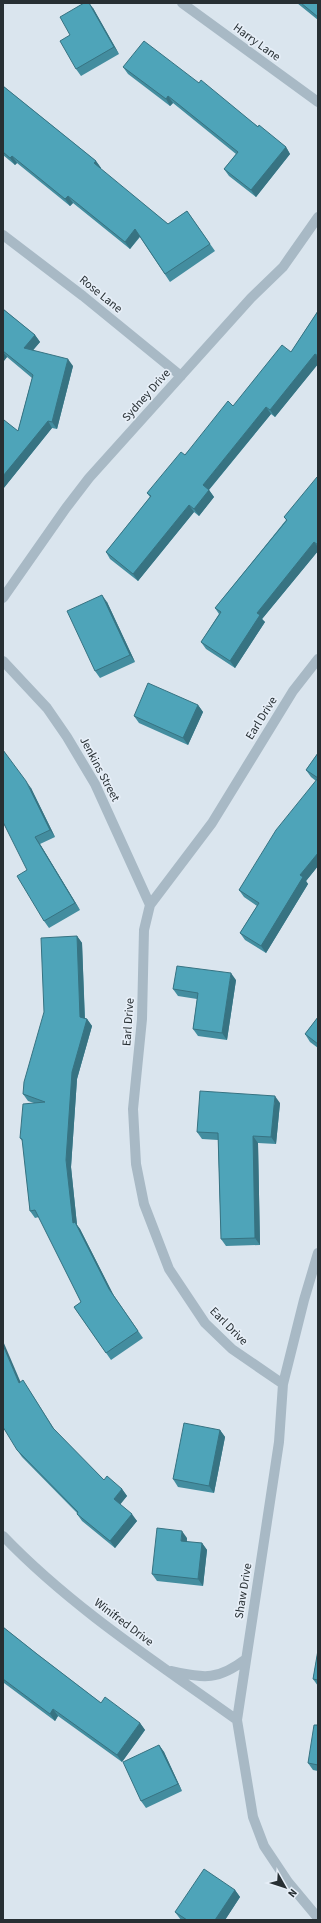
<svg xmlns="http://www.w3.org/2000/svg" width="321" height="1923" font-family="'Source Sans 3',sans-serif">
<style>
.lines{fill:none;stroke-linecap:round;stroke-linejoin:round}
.minor{stroke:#a8b9c5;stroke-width:10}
.wall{fill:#438d9f}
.shaded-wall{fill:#377382}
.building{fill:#4ea4b9;stroke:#377382}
.labels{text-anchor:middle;stroke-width:3.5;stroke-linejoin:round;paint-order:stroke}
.street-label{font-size:12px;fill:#272f33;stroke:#e6eef7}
</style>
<rect width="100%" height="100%" fill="#dae5ee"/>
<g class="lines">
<path class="minor" d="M182,3L318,102
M3,235L83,296L181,376
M3,598L66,508L89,478L251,298L283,267L318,217
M3,661L47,708L67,737L95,784L150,905
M318,1253L304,1300L283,1384L279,1442L237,1720L253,1817L264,1846L288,1882L318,1918
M283,1384L232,1349L205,1323L169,1269L144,1204L136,1164L133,1109L142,1019L144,930L150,905L212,823L293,691L318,659
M3,1536C71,1607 156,1662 237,1720
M171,1671C205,1678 217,1681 246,1659"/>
</g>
<path class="wall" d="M297,3H318V20Z
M93,8L119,54L81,76L76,69L70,35Z
M123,67L199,83L286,147L290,154L256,197L229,176L224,169L236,154L173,103L170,106L128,74Z
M3,86L96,161L101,168L100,169L168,224L187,211L215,251L170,282L140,237L130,249L73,203L70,206L17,163L15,165L3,155Z
M3,309L35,335L40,342L33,350L73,366L57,429L52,428L3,489V421L18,431L32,378L7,357L3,362Z
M318,311V364L275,417L271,414L209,490L214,497L199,516L194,512L138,581L110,559L106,552L150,497L147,493L233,406L291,352Z
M318,478V551L262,619L265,622L235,668L206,649L201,642L219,614L215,608L286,520L284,517Z
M107,602L135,662L100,678L95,671Z
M198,705L203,712L188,745L139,723L134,716Z
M318,753V866L306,881L308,884L266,953L245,940L240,933L257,906L244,897L239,890L316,781L311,777L306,770Z
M31,788L55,837L40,844L80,910L49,928L44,921L27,870Z
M77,936L82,943L85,1019H87L92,1026L77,1079L71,1167L77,1225L80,1229L114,1296L143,1338L111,1360L74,1307L81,1302L39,1217L35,1218L30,1211L23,1142L20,1138L34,1103L28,1101L23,1094Z
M236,980L227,1040L198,1036L193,1029L197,999L178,996L173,989Z
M318,1017V1048L310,1042L305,1034Z
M280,1103L276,1144L258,1143L260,1245L226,1246L221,1239L218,1140L202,1139L197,1132Z
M21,1382L28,1388L54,1430L104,1480L122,1489L127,1496L120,1504L137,1521L115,1548L82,1521L77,1514V1513L22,1457L17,1450Z
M220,1430L225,1437L214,1493L178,1487L173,1479Z
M187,1538V1542L202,1543L207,1550L203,1586L157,1581L152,1574Z
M3,1627L37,1654L101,1703L140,1723L145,1730L122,1762L58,1716L55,1721L4,1683H3Z
M318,1650V1686L313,1679Z
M318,1725V1771L313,1770L308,1763Z
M159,1745L164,1752L182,1791L146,1808L141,1801Z
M235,1890L240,1897L225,1920H181L175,1912Z"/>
<path class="shaded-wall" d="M89,3L93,8L119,54L114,47Z
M168,96L173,103L170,106L166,99Z
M286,147L290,154L256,197L251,190Z
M12,156L17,163L15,165L10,158Z
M96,161L101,168L99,170L94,163Z
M68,196L73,203L70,206L65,199Z
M135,229L140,236L130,249L125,242Z
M35,335L40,342L29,355L24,348Z
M3,352L7,357L3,362Z
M315,354L318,358V364L275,417L270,410Z
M68,359L73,366L57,429L52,422Z
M266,407L271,414L207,492L203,485Z
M48,421L52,428L3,489V476Z
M209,490L214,497L199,516L194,509Z
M189,505L194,512L138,581L133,574Z
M314,542L318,547V551L262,619L265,622L235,668L230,661L257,613Z
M102,595L107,602L135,662L130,655Z
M198,705L203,712L188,745L183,738Z
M26,781L31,788L55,837L50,830Z
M35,837L40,844L80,910L75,903Z
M318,853V866L306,881L308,884L266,953L261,946L300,875Z
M77,936L82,943L85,1025L80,1017Z
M231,973L236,980L227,1040L222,1033Z
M87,1019L92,1026L77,1079L71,1167L77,1225L80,1229L114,1296L143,1338L109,1289L73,1223L66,1160L72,1072Z
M275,1096L280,1103L276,1144L271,1137Z
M253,1136L258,1143L260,1245L255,1238Z
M3,1341L24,1390L19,1383L3,1345Z
M23,1380L28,1388L58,1435L53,1428Z
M220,1430L225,1437L214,1493L209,1486Z
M122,1489L127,1496L119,1506L114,1499Z
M132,1514L137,1521L115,1548L110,1541Z
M182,1531L187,1538L186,1548L181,1541Z
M202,1543L207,1550L203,1586L198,1579Z
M53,1709L58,1716L55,1721L50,1714Z
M140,1723L145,1730L122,1762L117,1755Z
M159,1745L164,1752L182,1791L178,1784Z
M235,1890L240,1897L225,1920H215Z"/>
<path class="building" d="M84,3H89L114,47L76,69L60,41L70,35L60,17Z
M301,3H318V17Z
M144,41L199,83L201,80L258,127L259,125L286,147L251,190L224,169L238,152L168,96L166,99L123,67Z
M3,86L96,161L94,163L168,224L187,211L210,244L165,274L135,229L125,242L68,196L65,199L12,156L10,158L3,152Z
M3,309L35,335L24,348L68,359L52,422L48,421L3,476V421L4,420L18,431L33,375L3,351Z
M318,311V356L315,354L270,410L266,407L203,485L209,490L194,509L189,505L133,574L106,552L151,496L147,493L181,452L185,455L228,401L233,406L282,345L291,352Z
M317,477L318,478V545L314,542L257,613L260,615L230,661L201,642L221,612L215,608L287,520L284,517Z
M102,595L130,655L95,671L67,611Z
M148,683L198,705L183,738L134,716Z
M3,750L26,781L50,830L35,837L75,903L44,921L17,876L27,870L3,822Z
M318,753V853L300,875L303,877L261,946L240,933L259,903L239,890L276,830L318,778L306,770Z
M77,936L80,1017L87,1019L72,1072L66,1160L73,1223L75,1222L109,1289L138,1331L106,1353L74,1307L81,1302L35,1210L30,1211L22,1139L20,1138L23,1104L45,1102L23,1094L24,1082L44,1012L41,938Z
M177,966L231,973L222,1033L193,1029L198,993L173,989Z
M318,1017V1044L305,1034Z
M200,1091L275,1096L271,1137L253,1136L255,1238L221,1239L218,1133L197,1132Z
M3,1345L19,1383L23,1380L53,1428L104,1480L107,1476L122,1489L114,1499L132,1514L110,1541L77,1514L78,1512L17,1450L3,1427Z
M184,1423L220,1430L209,1486L173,1479Z
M157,1528L182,1531L181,1541L202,1543L198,1579L152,1574Z
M3,1627L37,1654L101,1703L105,1697L140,1723L117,1755L53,1709L50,1714L3,1679Z
M318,1650V1680L313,1679Z
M314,1725H318V1765L308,1763Z
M159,1745L178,1784L141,1801L123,1762Z
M204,1869L235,1890L215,1920H187L175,1912Z"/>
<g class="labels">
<g class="street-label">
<text transform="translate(257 42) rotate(36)" y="4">Harry Lane</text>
<text transform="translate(101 294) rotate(39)" y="4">Rose Lane</text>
<text transform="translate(146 395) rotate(-48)" y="4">Sydney Drive</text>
<text transform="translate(261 718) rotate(-58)" y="4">Earl Drive</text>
<text transform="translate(100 769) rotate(62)" y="4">Jenkins Street</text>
<text transform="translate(128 1022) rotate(-86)" y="4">Earl Drive</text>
<text transform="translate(229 1326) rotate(45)" y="4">Earl Drive</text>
<text transform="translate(243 1591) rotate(-81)" y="4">Shaw Drive</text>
<text transform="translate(124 1622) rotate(37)" y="4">Winifred Drive</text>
</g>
</g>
<rect width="321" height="1923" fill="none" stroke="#272f33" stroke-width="8"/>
<g transform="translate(285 1887) rotate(129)" stroke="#e6eef7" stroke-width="3" paint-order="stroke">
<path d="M0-3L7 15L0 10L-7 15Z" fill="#272f33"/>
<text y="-6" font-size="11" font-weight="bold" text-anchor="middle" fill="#272f33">N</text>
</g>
</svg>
